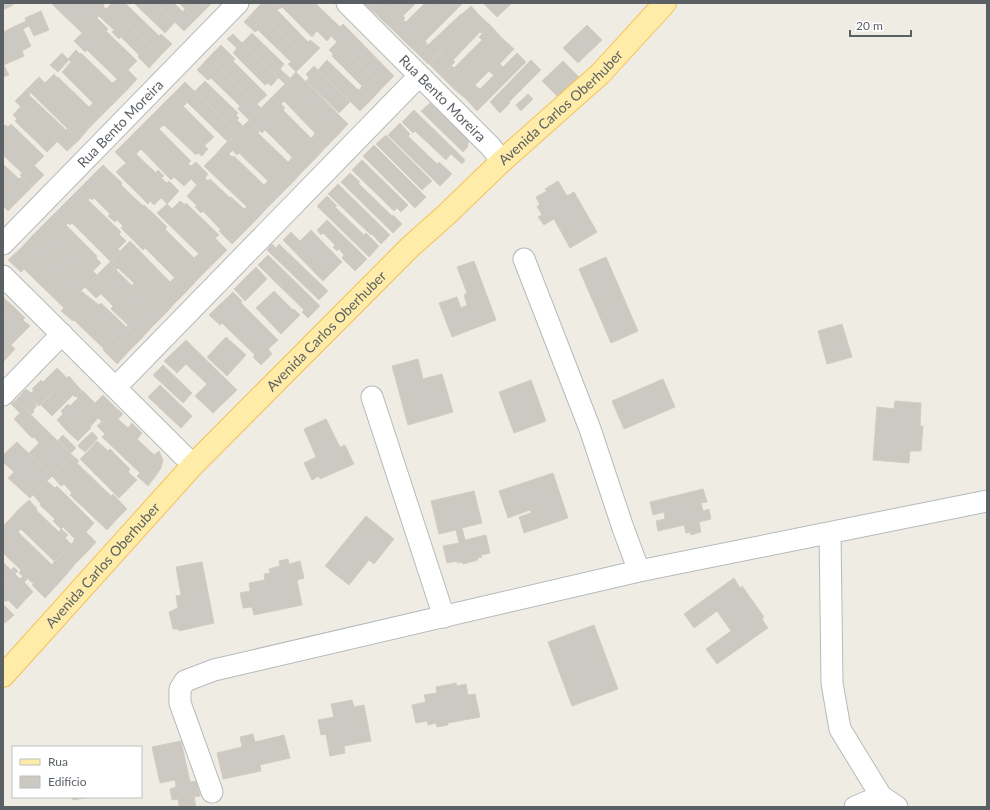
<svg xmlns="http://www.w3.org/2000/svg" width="990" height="810" font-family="Lato,sans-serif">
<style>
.building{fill:#ccc8c2;stroke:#d4cdc1}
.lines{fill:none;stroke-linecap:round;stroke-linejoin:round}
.minor-casing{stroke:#b6babe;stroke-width:23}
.major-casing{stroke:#f6c154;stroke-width:24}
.minor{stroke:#fff;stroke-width:21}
.major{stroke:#ffeca8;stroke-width:22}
.labels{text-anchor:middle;stroke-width:3.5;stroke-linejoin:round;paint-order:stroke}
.street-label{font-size:14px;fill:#5b6065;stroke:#fff}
</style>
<rect width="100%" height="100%" fill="#efece3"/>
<path class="building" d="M3,3H12L13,5L3,10Z
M51,3H105L103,6L106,9L82,33Z
M112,3H125L159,36L161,34L172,44L160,56L109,6Z
M134,3H155L175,22L165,33Z
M155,3H174L183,12L185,9L196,19L184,31Z
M179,3H201L207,8L196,19Z
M201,3H212L207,8Z
M262,3H273L279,8L277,10L308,42L310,40L320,48L308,60L256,9Z
M273,3H297L331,36L327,41L317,31L312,37L282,7L279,9Z
M297,3H315L340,27L331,36Z
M364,3H373L369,8Z
M373,3H396L380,18L369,8Z
M396,3H416L403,16L405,18L393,30L380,18Z
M425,3H443L405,42L393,30L403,20L406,22Z
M443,3H463L425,41L427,43L417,53L405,42Z
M483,3H512L497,17Z
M109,6L160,56L149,68L138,57L139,55L121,37L119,39L112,32L114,30L99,16Z
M471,6L479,15L428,64L417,53L427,44L428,45L461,14V15Z
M256,9L308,60L296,72L288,64L291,62L258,30L255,32L244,22Z
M41,11L49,30L34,36L29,26L23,29L31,46L22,51L24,56L4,65L9,75L3,77V32L26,21L25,18Z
M479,15L491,26L483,34L480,32L453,60L455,62L441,76L429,64Z
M97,18L108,29L106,31L137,61L128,70L86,29Z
M343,24L394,76L383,87L331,36Z
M587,25L602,40L578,63L563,48Z
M491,26L502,38L453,88L441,76L452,66L454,68L482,40L479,37Z
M86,29L137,79L126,91L115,81L117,79L87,50L85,52L74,41Z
M252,33L284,64L280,69L290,78L285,84L242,43Z
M233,34L278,78L271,86L268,83L265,85L233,53L237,48L227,39Z
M502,38L514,49L491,73L489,71L475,85L477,87L466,99L453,88Z
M337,42L383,87L371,100L360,89L362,86L332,56L333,54L329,50Z
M221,45L235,59L233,61L267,95L257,104L209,57Z
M76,50L80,54L81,53L112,83L115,81L126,91L114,103L68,59Z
M62,53L69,60L58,72L50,65Z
M517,53L526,62L477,111L466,99L477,87L480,89L494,75L491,73L500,64L503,67Z
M209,57L261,108L249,120L238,109L240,106L211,78L208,80L197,70Z
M327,60L358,90L360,89L371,100L360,111L318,70Z
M531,60L541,70L509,102L510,103L500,113L490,102Z
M563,61L581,79L560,99L542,81Z
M71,62L114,103L102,115L91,105L93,103L62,72Z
M314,66L350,102L339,113L306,81L309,78L306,74Z
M296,72L348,124L337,136L285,84Z
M54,74L57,78L58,77L89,107L91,105L102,115L90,127L45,83Z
M39,77L90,127L79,140L27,89Z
M205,81L238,113L236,115L239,118L237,120L243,126L237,132L195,91Z
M185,82L237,132L228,142L187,102L186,104L174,93Z
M285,84L337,136L325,148L313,136L315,133L284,101L281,104L273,96Z
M27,89L30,93L29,95L66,130L67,129L79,140L67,151L15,101Z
M174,93L186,104L183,106L214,137L204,146L162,105Z
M528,94L533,99L521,111L516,105Z
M273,96L285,108L283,110L311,138L313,136L325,148L314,160L261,108Z
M430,103L461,133L463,130L467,134L469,140L467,148L463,152L421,111Z
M162,105L208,149L202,156L198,153L196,155L164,125L161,127L150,117Z
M21,106L57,142L47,152L15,121L17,119L13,115Z
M261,108L314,160L302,172L290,160L292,157L265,130L262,133L249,120Z
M414,110L465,160L462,164L451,154L446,160L415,131L413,133L402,122Z
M150,117L161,127L159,129L191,161L188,164L191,166L196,162L202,168L191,179L138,129Z
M249,120L260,131L258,133L288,162L290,160L302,172L291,184L237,132Z
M400,123L410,134L408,136L437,164L439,162L452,174L440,186L388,135Z
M11,124L44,156L34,166L3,136V127L5,125L8,127Z
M138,129L191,179L184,186L174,177L171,180L141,149L139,151L127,140Z
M237,132L291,184L279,196L266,183L268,181L239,153L237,155L226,143Z
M386,135L432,181L422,190L376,144Z
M3,136L44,175L32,187L20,175L22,173L3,155Z
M127,140L139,151L136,154L156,173L158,170L164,176L161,178L167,183L169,181L179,191L167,204L115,152Z
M226,143L233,150L229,154L232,157L234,156L264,185L266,183L279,196L267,208L215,155Z
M374,145L426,197L415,208L363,156Z
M215,155L267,208L256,220L244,209L247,207L204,166Z
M362,160L408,205L401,212L397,208L394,211L352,170Z
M126,163L161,198L154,205L150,201L148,204L116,172Z
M3,164L19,179L21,177L32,187L20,199L3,182Z
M103,165L122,183L121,185L143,206L144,205L155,215L144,227L92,176Z
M202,168L208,174L205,178L208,181L210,179L230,198L231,197L256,220L244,232L191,179Z
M350,173L360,182L358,183L392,216L393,215L402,224L393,233L341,182Z
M92,176L144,227L132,239L121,228L123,226L117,220L115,222L108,216L110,214L94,198L92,200L80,188Z
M558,181L567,196L574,192L597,232L570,248L554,219L544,225L538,217L542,215L537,206L540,205L536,197L547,191L545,189Z
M3,182L20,199L8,211L3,206Z
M338,184L390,235L381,244L372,234L371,235L328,194Z
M197,185L244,232L232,244L219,231L221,230L203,211L201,213L195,207L197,206L187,196Z
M80,188L90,198L88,200L121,232L119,234L126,241L118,249L68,200Z
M327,196L337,206L335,207L364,235L366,233L379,246L369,257L317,206Z
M68,200L120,251L110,261L72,223L70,225L56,212Z
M180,201L185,205L186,203L219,235L215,238L227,250L221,256L172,209Z
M167,204L221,256L209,268L196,256L199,254L157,213Z
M56,212L68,223L66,225L97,256L96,258L101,263L93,271L45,223Z
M155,215L167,227L165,229L194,258L196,256L209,268L197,280L144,227Z
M327,220L367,259L355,271L342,258L344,255L339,249L337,251L333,247L335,245L323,233L321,235L317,230Z
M45,223L97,275L85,287L33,235Z
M144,227L197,280L186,292L173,279L175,278L145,248L143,250L132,239Z
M311,230L342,262L323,281L283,240L291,232L300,241Z
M33,235L85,287L73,299L21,248Z
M130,241L170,282L173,279L186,292L174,304L120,251Z
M272,244L276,248L279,244L328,291L319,300L267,250Z
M21,248L73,299L64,308L24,269L21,272L8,260Z
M120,251L174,304L163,316L132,286L134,283L118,268L116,270L109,263Z
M268,255L320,306L308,318L302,312L304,310L258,265Z
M606,257L638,331L611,343L579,269Z
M474,261L496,320L452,337L439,303L457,297L461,308L467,305L464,295L467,293L457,267Z
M109,263L163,316L151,328L97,275Z
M256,267L267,279L245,301L234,289Z
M97,275L151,328L140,340L126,327L128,325L111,309L113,306L101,294L96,298L85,287Z
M81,291L99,305L101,303L140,340L128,352L73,299Z
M274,291L293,310L294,309L300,315L281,334L256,308Z
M233,292L242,301L241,303L278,340L268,349L272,354L261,365L253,357L255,355L222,323L220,325L209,315Z
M3,297L14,307L3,318Z
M73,299L128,352L117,364L103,350L104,349L74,320L73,321L61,311Z
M14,307L25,318L23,320L30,326L11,345L15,349L3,362V318Z
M842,324L852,357L827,364L818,331Z
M226,337L246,355L227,376L207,357Z
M186,340L237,390L213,413L195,396L207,384L186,364L177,373L164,361Z
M418,359L423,379L442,374L453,412L408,425L392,366Z
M163,365L192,393L183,403L153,375Z
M57,368L67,378L39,406L32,399L37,406L33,410L34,412L31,414L16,400L26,389L31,393L34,390L32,389L41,380L43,382Z
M69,376L81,390L75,397L73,395L52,416L41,405Z
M663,379L675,407L624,429L612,401Z
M531,380L546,421L514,433L499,392Z
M160,385L192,416L181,428L148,397Z
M82,390L95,403L67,431L57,420L63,414L61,411L68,404L70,406L78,398L76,396Z
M103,395L116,408L102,422L98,418L90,427L91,428L78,441L67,431Z
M16,400L72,455L52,476L28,454L39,443L34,437L32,438L14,419L20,413L11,404Z
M895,401L921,403L920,426H923L921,451H910L909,463L873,460L877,407L894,409Z
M116,408L123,414L118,419L128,428L132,423L142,433L137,439L154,455L159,451L163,460L161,468L157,474L103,421Z
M326,419L340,447L345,445L354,464L320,479L319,476L312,480L304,463L316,457L304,429Z
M103,421L157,474L148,486L137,476L140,473L102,437L105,434L97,426Z
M92,432L98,438L88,449L81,442Z
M63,435L76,448L71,453L58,440Z
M97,441L108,451L110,449L130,469L128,472L137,480L128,489L89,450Z
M17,442L52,476L30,498L8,478L14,472L4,463L3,464V455Z
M81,442L88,449L85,452L78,446Z
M89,450L128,489L119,498L80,459Z
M72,455L79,461L77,463L111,496L113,494L127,509L117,519L62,466Z
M62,466L117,519L107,530L70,495L72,493L64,484L61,486L52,476Z
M553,473L568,518L524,533L519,517L531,513L530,510L508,518L499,491Z
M47,481L55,488L57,486L94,523L86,532L41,487Z
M41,487L96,542L86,553L73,541L75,539L63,527L61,529L53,521L55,519L40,505L41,504L33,495Z
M703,489L707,502L701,503L703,511L709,509L711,519L699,522L701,532L691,535L690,532L686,533L684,525L658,531L656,521L665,519L664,512L653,515L650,502Z
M474,491L482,523L462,528L465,540L486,535L490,553L481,555L482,557L477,558L478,560L463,564L462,562L457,563V561L447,563L443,546L459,543L456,530L439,534L431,501Z
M29,500L37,509L36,510L59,532L61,529L68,535L65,538L71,544L74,542L86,553L75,564L19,509Z
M19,509L64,553L54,561L21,529L20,530L9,520Z
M366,516L394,539L374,564L369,560L349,585L325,566Z
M9,520L20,530L18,532L52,565L53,563L66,575L56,586L3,535V526Z
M3,535L56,586L45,598L32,585L34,584L27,578L26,579L19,573L21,570L3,553Z
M64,553L75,564L66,575L53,563Z
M288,559L289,564L300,561L304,578L297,580L302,605L254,615L252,607L243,608L240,593L250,591L249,583L265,580L264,574L270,573L269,569L280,566L279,561Z
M3,562L11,570L14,567L18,571L15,574L20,579L23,576L27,580L24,582L33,592L25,600L3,578Z
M202,562L214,623L179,631L178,629H173L169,612L178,608L176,596L181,595L176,567Z
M3,578L25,600L17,609L8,600L6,602L3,599Z
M734,578L740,588L742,586L764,617L762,619L768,628L717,664L706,649L731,631L717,611L694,628L684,614Z
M3,604L14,615L5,623L3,621Z
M594,625L618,689L572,706L548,642Z
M456,683L457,686L466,684L468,695L475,694L480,717L448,723V725L437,727L436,723L428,725L427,721L416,723L412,705L426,702L424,695L437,693L436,687Z
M352,700L354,707L364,705L371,741L344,746L345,753L330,756L326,734L321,735L318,720L334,717L331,704Z
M253,734L255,742L284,735L290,758L260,765L261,771L223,779L217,753L242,747L240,737Z
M181,741L190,782L196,781L200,796L194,797L196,807H179L178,799L172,800L170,789L176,787L175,780L160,783L152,747Z
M72,797H90L73,800Z"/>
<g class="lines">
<defs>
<g id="minor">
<path id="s1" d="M347,3L490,146L502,161"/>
<path id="s2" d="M3,244L238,3"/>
<path d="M524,259L590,429L623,528L639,571"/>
<path d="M3,276L193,465"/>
<path d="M116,387L419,76"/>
<path d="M3,395L62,334"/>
<path d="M372,397L444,617"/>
<path d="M830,533L832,683L840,729L881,796L897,807"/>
<path d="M212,792L180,703V689L185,681L214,670L639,571L987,501"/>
<path d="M855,807L881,796"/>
</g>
<g id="major">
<path id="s3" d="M3,676L193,465L410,247L446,215L502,161L600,74L665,3"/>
</g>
</defs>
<use href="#minor" class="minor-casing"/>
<use href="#major" class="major-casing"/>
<use href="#minor" class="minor"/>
<use href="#major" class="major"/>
</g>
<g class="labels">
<g class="street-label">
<text dy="5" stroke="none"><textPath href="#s1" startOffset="135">Rua Bento Moreira</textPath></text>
<text dy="5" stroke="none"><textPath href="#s3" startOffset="797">Avenida Carlos Oberhuber</textPath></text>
<text dy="5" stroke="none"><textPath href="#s2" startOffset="168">Rua Bento Moreira</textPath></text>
<text dy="5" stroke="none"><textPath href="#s3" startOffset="473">Avenida Carlos Oberhuber</textPath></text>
<text dy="5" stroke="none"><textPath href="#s3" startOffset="149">Avenida Carlos Oberhuber</textPath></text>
</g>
</g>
<rect width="990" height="810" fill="none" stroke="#5b6065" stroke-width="8"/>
<rect x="12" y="746" width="130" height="52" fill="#ffffff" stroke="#bdbfc1"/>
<rect x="20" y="759" width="20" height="6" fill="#ffeca8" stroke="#bdbfc1"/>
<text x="48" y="766" font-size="12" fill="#5b6065">Rua</text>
<rect x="20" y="776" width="20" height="12" fill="#ccc8c2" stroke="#bdbfc1"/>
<text x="48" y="786" font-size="12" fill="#5b6065">Edifício</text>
<path d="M850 30v6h61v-6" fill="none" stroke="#5b6065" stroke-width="2"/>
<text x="856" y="30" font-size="12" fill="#5b6065" stroke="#ffffff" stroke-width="3" paint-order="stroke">20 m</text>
</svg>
